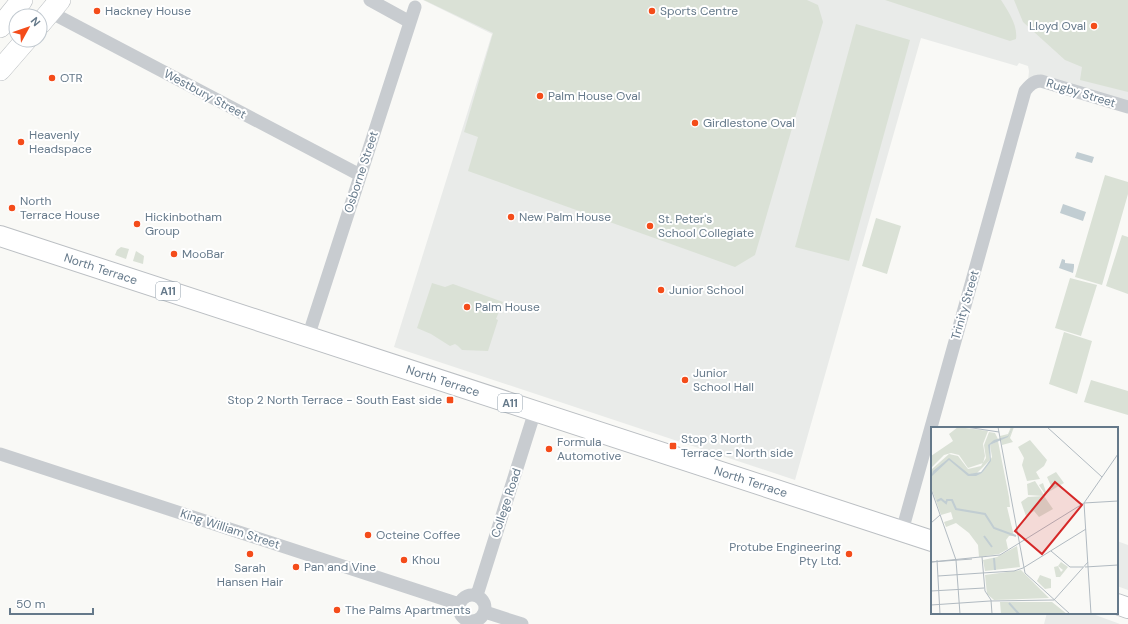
<svg xmlns="http://www.w3.org/2000/svg" width="1128" height="624" font-family="'DM Sans',sans-serif">
<style>
.built{fill:#e9ebe9}
.green{fill:#dae1d6}
.water{fill:#c1cdd2}
.lines{fill:none;stroke-linecap:round;stroke-linejoin:round}
.primary-casing{stroke:#bbbfc3;stroke-width:22}
.trunk-casing{stroke:#babec1;stroke-width:22}
.minor{stroke:#c8ccd0;stroke-width:13}
.primary{stroke:#fff;stroke-width:20}
.trunk{stroke:#fff;stroke-width:21}
.poi-dot{fill:#f44c1a;stroke:#fff;stroke-width:1.5}
.labels{text-anchor:middle;stroke-width:4;stroke-linejoin:round;paint-order:stroke}
.shield{fill:#fff;stroke:#93a1ad;stroke-width:1}
.shield-label{font-size:11px;font-weight:bold;fill:#65798a}
.poi-label{font-size:12px;fill:#65798a;stroke:#fff;text-anchor:start}
.street-label{font-size:12px;fill:#65798a;stroke:#fff}
.inset-river{fill:none;stroke:#c1cdd2;stroke-width:2}
.inset-road{fill:none;stroke:#b1bac1;stroke-width:1}
.view{fill:#d62828;fill-opacity:0.15;stroke:#d62828;stroke-width:2}
.inset-edge{fill:none;stroke:#65798a;stroke-width:2}
</style>
<rect width="100%" height="100%" fill="#f9f9f6"/>
<path class="built" d="M423,0H1128V106L1028,81L1029,71L1028,66L1019,63L1017,66L921,38L795,480L394,347L492,34Z
M1117,541L1128,545V590L1117,586Z
M1047,613H1090L1120,624H1044Z"/>
<path class="green" d="M424,0H807L818,5L823,22L755,255L735,267L468,171L478,137L464,132L493,33Z
M885,0H1001C1008,11 1018,25 1016,39L1010,41Z
M1014,0H1128V92L1080,80L1082,67L1065,60L1023,22Z
M856,24L910,40L849,261L795,247Z
M1105,175L1128,182V194L1102,285L1075,277Z
M876,218L901,226L887,274L862,266Z
M1122,235L1128,237V294L1106,286Z
M121,247L129,249L126,259L115,255L117,250Z
M136,251L144,256L143,264L133,261Z
M1070,278L1097,285L1081,336L1055,328Z
M432,283L445,287L453,284L503,302L496,319L498,320L488,351L462,350L458,346L455,344L450,346L431,334L417,328Z
M1064,332L1092,341L1077,394L1049,384Z
M1091,380L1128,391V415L1084,402Z"/>
<path class="water" d="M1077,152L1094,157L1092,163L1075,158Z
M1063,204L1086,212L1083,221L1060,213Z
M1062,259L1065,260V263L1074,264V267L1073,273L1059,268Z"/>
<g class="lines">
<defs>
<g id="primary">
<path id="s1" d="M0,236L932,541"/>
<path d="M1117,604L1128,608"/>
</g>
<path id="trunk" d="M40,24L60,0
M0,27L22,0
M0,70L26,40"/>
</defs>
<use href="#primary" class="primary-casing"/>
<use href="#trunk" class="trunk-casing"/>
<path class="minor" d="M370,0L410,22
M50,12L360,175
M308,337L415,7
M0,454L459,604
M902,531L1025,91C1029,86 1033,81 1041,81L1128,107
M459 608a13 13 0 1 1 26 0a13 13 0 1 1-26 0Z
M477,595L535,411
M485,612L522,624"/>
<use href="#primary" class="primary"/>
<use href="#trunk" class="trunk"/>
</g>
<g class="poi-dot">
<circle cx="97" cy="11" r="4"/>
<circle cx="652" cy="11" r="4"/>
<circle cx="1094" cy="26" r="4"/>
<circle cx="52" cy="78" r="4"/>
<circle cx="540" cy="96" r="4"/>
<circle cx="695" cy="123" r="4"/>
<circle cx="21" cy="142" r="4"/>
<circle cx="12" cy="208" r="4"/>
<circle cx="511" cy="217" r="4"/>
<circle cx="137" cy="224" r="4"/>
<circle cx="650" cy="226" r="4"/>
<circle cx="174" cy="254" r="4"/>
<circle cx="661" cy="290" r="4"/>
<circle cx="467" cy="307" r="4"/>
<circle cx="685" cy="380" r="4"/>
<rect x="446" y="396" width="8" height="8" rx="2"/>
<rect x="669" y="442" width="8" height="8" rx="2"/>
<circle cx="549" cy="449" r="4"/>
<circle cx="368" cy="535" r="4"/>
<circle cx="250" cy="554" r="4"/>
<circle cx="849" cy="554" r="4"/>
<circle cx="404" cy="560" r="4"/>
<circle cx="296" cy="567" r="4"/>
<circle cx="337" cy="610" r="4"/>
</g>
<g class="labels">
<g class="shield">
<rect x="156" y="282" width="24" height="18" rx="3"/>
<rect x="498" y="394" width="24" height="18" rx="3"/>
</g>
<g class="shield-label">
<text x="168" y="295">A11</text>
<text x="510" y="407">A11</text>
</g>
<g class="poi-label">
<text x="105" y="15">Hackney House</text>
<text x="660" y="15">Sports Centre</text>
<text x="1086" y="30" text-anchor="end">Lloyd Oval</text>
<text x="60" y="82">OTR</text>
<text x="548" y="100">Palm House Oval</text>
<text x="703" y="127">Girdlestone Oval</text>
<text x="29" y="139">Heavenly<tspan x="29" dy="14">Headspace</tspan></text>
<text x="20" y="205">North<tspan x="20" dy="14">Terrace House</tspan></text>
<text x="145" y="221">Hickinbotham<tspan x="145" dy="14">Group</tspan></text>
<text x="519" y="221">New Palm House</text>
<text x="658" y="223">St. Peter's<tspan x="658" dy="14">School Collegiate</tspan></text>
<text x="182" y="258">MooBar</text>
<text x="669" y="294">Junior School</text>
<text x="475" y="311">Palm House</text>
<text x="693" y="377">Junior<tspan x="693" dy="14">School Hall</tspan></text>
<text x="442" y="404" text-anchor="end">Stop 2 North Terrace - South East side</text>
<text x="681" y="443">Stop 3 North<tspan x="681" dy="14">Terrace - North side</tspan></text>
<text x="557" y="446">Formula<tspan x="557" dy="14">Automotive</tspan></text>
<text x="376" y="539">Octeine Coffee</text>
<text x="841" y="551" text-anchor="end">Protube Engineering<tspan x="841" dy="14">Pty Ltd.</tspan></text>
<text x="412" y="564">Khou</text>
<text x="304" y="571">Pan and Vine</text>
<text x="250" y="572" text-anchor="middle">Sarah<tspan x="250" dy="14">Hansen Hair</tspan></text>
<text x="345" y="614">The Palms Apartments</text>
</g>
<g class="street-label">
<text transform="translate(1081 93) rotate(17)" y="4">Rugby Street</text>
<text transform="translate(205 94) rotate(28)" y="4">Westbury Street</text>
<text transform="translate(361 172) rotate(-72)" y="4">Osborne Street</text>
<text dy="4" stroke="none"><textPath href="#s1" startOffset="106">North Terrace</textPath></text>
<text transform="translate(965 305) rotate(-74)" y="4">Trinity Street</text>
<text dy="4" stroke="none"><textPath href="#s1" startOffset="466">North Terrace</textPath></text>
<text dy="4" stroke="none"><textPath href="#s1" startOffset="790">North Terrace</textPath></text>
<text transform="translate(506 503) rotate(-72)" y="4">College Road</text>
<text transform="translate(230 529) rotate(18)" y="4">King William Street</text>
</g>
</g>
<g transform="translate(931 427)">
<rect width="187" height="187" fill="#f9f9f6"/>
<path d="M27,0L57,4L52,17L54,29L52,36L37,41L28,28L20,26L13,28L0,41V29L22,14L18,7ZM80,0H83L79,11L82,15L71,18L69,9L77,7ZM58,5L64,6L67,12L58,18L59,33L44,48L51,46L61,30L59,18L67,14L78,70L79,80H76L83,109H78L75,113L77,122L68,127L48,130L47,118L38,106L25,96L15,100L13,95L22,92L20,85L10,88L0,60V43L18,27L27,29L37,42L50,39L55,31L53,18ZM99,13L116,33L113,39L105,45L109,52L96,54L91,38L93,31L87,20ZM125,45L133,56L114,67L108,58L112,56L115,65L121,61L116,50ZM104,54L113,68L112,69L97,68L96,57ZM113,69L122,82L108,90L103,84L95,89L90,75L97,70ZM86,119L89,140L54,144L52,133L66,130ZM130,135L137,140L129,150H125L123,140L127,139L130,145L132,143L127,139ZM90,143L118,171L63,173L56,167L54,148ZM109,148L120,152V161L114,162L106,154ZM69,175H121L136,187H70Z" fill="#dae1d6"/>
<path d="M82,0L77,10L59,18L60,34L51,46L45,49H37L18,33L0,50L2,44L18,31L38,47L50,45L59,33L57,18L63,13L77,9Z" fill="#c1cdd2"/>
<path class="inset-river" d="M6,74L10,72L15,76L16,73H21L25,82L54,87L63,101L85,109M53,109L61,120M63,131L64,143M78,176L88,187"/>
<path class="inset-road" d="M35,0L68,5M67,0L94,146L139,187M116,0L171,50M0,62L25,133M153,76L160,187M153,76L187,27M0,96L9,88M120,124L139,140H152M51,130L54,164L60,173L61,187M6,133L9,187M25,133L29,187M0,135L69,128L153,76L187,74M0,135L41,132M154,140L187,138M92,141L155,102M51,146L83,144L92,141M7,149L51,146M0,164L53,161M59,174L123,173L157,135M0,178L59,174"/>
<path class="view" d="M124,55L151,78L111,127L84,104Z"/>
<rect width="187" height="187" class="inset-edge"/>
</g>
<g transform="translate(28 28) rotate(50)"><circle r="19" fill="#ffffff" stroke="#c1c9d0"/>
<path d="M0-3L7 15L0 10L-7 15Z" fill="#f44c1a"/>
<text y="-6" font-size="11" font-weight="bold" text-anchor="middle" fill="#65798a">N</text>
</g>
<path d="M10 608v6h83v-6" fill="none" stroke="#65798a" stroke-width="2"/>
<text x="16" y="608" font-size="12" fill="#65798a" stroke="#ffffff" stroke-width="3" paint-order="stroke">50 m</text>
</svg>
